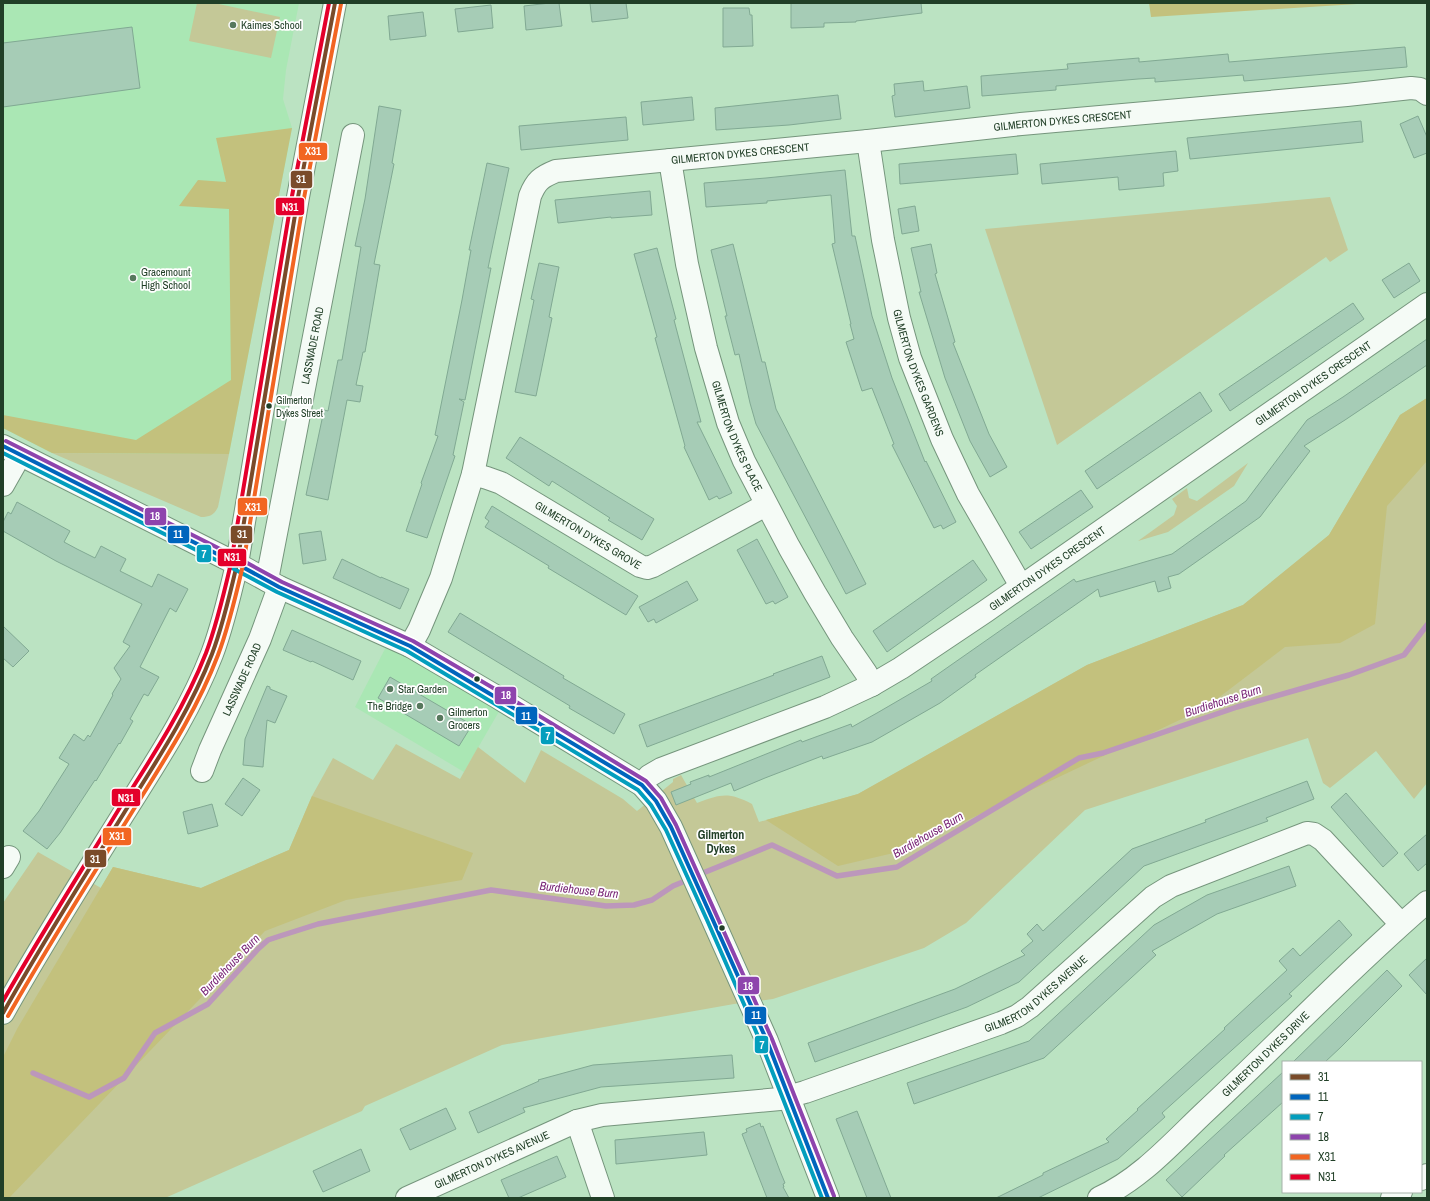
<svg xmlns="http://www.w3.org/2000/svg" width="1430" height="1201" font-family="'Archivo Narrow',sans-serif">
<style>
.built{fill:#aae7b4}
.green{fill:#c4c897}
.forest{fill:#c3c17d}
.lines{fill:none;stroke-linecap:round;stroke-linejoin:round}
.stream{stroke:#bc97bb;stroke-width:5.5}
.building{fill:#a6ccb6;stroke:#81a993}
.minor-casing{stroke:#75957c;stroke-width:24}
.tertiary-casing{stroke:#75957c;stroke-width:24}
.secondary-casing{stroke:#75957c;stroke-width:24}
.minor{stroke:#f5fbf6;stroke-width:22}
.tertiary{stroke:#f5fbf6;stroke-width:22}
.secondary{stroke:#f5fbf6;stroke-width:22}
.bus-1-casing{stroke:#fff;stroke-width:7}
.bus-2-casing{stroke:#fff;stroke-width:7}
.bus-3-casing{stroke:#fff;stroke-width:7}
.bus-4-casing{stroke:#fff;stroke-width:7}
.bus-5-casing{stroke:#fff;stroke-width:7}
.bus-6-casing{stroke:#fff;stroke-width:7}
.bus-1{stroke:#7a4b2a;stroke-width:4}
.bus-2{stroke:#0065bd;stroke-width:4}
.bus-3{stroke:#039ebd;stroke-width:4}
.bus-4{stroke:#8e44ad;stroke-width:4}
.bus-5{stroke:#f26522;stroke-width:4}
.bus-6{stroke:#e4002b;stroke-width:4}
.poi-dot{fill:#57785d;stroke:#fff;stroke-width:1.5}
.bus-dot{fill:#213f27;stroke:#fff;stroke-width:1.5}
.labels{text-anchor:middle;stroke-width:3.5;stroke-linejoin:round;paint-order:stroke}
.bus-label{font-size:10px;fill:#213f27;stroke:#fff;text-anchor:start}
.poi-label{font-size:11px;fill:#213f27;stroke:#fff;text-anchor:start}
.street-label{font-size:11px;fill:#213f27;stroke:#fff}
.water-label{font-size:12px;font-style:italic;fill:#782576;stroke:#fff}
.neighbourhood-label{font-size:12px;font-weight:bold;fill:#213f27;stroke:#fff}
.line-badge{stroke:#fff;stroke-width:1.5}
.badge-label{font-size:11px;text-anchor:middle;font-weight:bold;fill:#fff}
</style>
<rect width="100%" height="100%" fill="#bbe3c2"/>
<path class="built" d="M3,3H299L286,70L283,99L292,128L229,454L52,453L3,428Z
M388,643L501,708L464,772L355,707Z"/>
<path class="green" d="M197,3H214L280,17L271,58L189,41Z
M1330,197L1348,250L1330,262L1326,257L1057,445L985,229Z
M1427,398V783L1414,799L1376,751L1330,788L1323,783L1308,738L1085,810L966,923L924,948L773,999L734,1004L502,1045L365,1106L362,1111L165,1198H3V903L38,852L101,888L113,867L201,888L289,850L312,796L333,758L373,780L396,744L460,779L478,747L525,783L541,750L623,799L637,811L673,782V779L681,775L697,803C722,794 728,792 752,804L759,822L858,794L1087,665L1243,605L1329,535L1400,415Z
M52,453L229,454L218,507C214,515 210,517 201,517Z
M1248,463L1234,486L1168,532L1138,541L1174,515L1177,506L1172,499L1187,488L1189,498L1197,501Z"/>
<path class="forest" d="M1149,3H1373L1151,17Z
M292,128L229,454L52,453L3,428V415L136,440L231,380L229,209L179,206L198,180L226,182L216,138Z
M1427,398V461L1387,506L1375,624L1340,643L1285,647L1205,708L902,851L838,866L766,820L858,794L1087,665L1243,605L1329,535L1400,415Z
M312,796L473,853L462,880L346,900L265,931L9,1198H3V1057L17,1029L113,867L201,888L289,850Z"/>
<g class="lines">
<path class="stream" d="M698,875L772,845L837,876L897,867L1079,758L1103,753L1237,707L1349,675L1404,655L1427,625
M33,1073L89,1097L124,1078L155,1033L208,1004L258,949L268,940L280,936L318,924L491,890L606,906L634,905L652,900L673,886L690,879"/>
</g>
<path class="building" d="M550,3H559L562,26L526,30L524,6Z
M590,3H626L628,18L592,22Z
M791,3H921L922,13L856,21V22L824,23V27L791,28Z
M491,5L493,28L458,32L455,9Z
M723,8H749L750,15H752L753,46L723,47Z
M423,12L426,36L390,40L388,16Z
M132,27L140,88L3,107V43Z
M1405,47L1407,67L1244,81L1243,75L1155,82V78L1138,79L1056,86V90L982,96L981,76L1068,69L1067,64L1139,58V62L1228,54L1229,62Z
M923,81L924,91L967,86L970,108L895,117L892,96L895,95L894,84Z
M838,95L841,119L789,125L716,130L715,108Z
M692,97L694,120L643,125L641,102Z
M379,106L401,110L392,163L394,164L374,264L380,265L365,352H363L356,385L363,386L360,402L347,400L328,500L306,495L324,410L328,411L338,360H342L361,247L355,246L365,199Z
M1418,116L1427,137V153L1414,158L1400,124Z
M626,117L628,140L521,150L519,126Z
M1361,121L1363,142L1190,159L1187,138Z
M1176,151L1178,171L1163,173L1164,186L1119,190L1118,177L1042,184L1040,164Z
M1016,154L1018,174L900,184L899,164Z
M487,163L509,168L488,268H491L465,400L459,399L464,402L453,455L455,456L427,538L406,531L422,484L421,483L438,436L435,435L462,300L471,250H469Z
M845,170L852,236H855L872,316L892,378L925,462L926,461L956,522L943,529L941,525L934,528L892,445L894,444L872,388L862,391L846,342L854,339L850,324H851L832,244L835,243L831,195L767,201V203L706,207L704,183L766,178Z
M650,191L652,215L611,218V217L558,223L555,200Z
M915,206L919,231L902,234L898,209Z
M733,244L762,362H765L776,409L866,584L846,594L756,424L750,403L739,354L735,355L725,316H727L711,250Z
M931,244L937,273L935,274L955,342L953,343L989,434L1007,467L990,477L970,441L945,378L919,292H921L911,248Z
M657,248L676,319L674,320L701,422H697L732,493L719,499L717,496L709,500L684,447L685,446L655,338L657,337L634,254Z
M539,263L559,267L549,317L552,318L536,396L515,392L534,300L531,299Z
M1409,263L1420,281L1394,298L1382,280Z
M1353,303L1364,319L1230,411L1219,394Z
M1427,339V365L1345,420L1304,446L1310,451L1260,517L1179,574L1168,577L1171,588L1158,592L1155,581L1100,597L1098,589L975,675L976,677L940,703L872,742L823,759L822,756L765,778L734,791L731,783L676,805L671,792L691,784L690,782L709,775V777L801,740L802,742L851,724L852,727L877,713L932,681L931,679L1074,579L1076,582L1172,554L1246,501L1307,420L1343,397Z
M1200,392L1212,411L1097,489L1085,471Z
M520,437L654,519L642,540L608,520L610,518L552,481L549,486L506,458Z
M1081,490L1093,507L1031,549L1019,532Z
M17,502L70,531L64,542L77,549L95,558L101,546L126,559L120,571L152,587L158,574L188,589L176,612L170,608L140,667L159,677L148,696L144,694L130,719L133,721L120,744L119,743L96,781L95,780L60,833L47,849L23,831L39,811L69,764L59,758L74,734L84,741L88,735L90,737L113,695L112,694L121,679L114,668L130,646L123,642L142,604L56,561L3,531V522L8,512L11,514Z
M492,506L638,596L626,615L548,568L549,566L485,527L489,521L485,518Z
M321,531L326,560L303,564L299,534Z
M757,539L788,597L775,604L773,601L766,604L737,550Z
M342,559L381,578V577L409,589L400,609L333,578Z
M973,560L987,580L887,652L873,631Z
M687,581L698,600L656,623L654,619L648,622L639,607Z
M460,613L564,676L563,678L625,714L614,734L569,708L570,706L448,632Z
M3,626L29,651L13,667L3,658Z
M292,630L361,661L353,680L312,661L311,662L283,650Z
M822,656L830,677L647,747L639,725L774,675L773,674Z
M390,677L472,725L459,746L378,698Z
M267,686L270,687V689L287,696L275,723L267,720L263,767L243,765L245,739Z
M243,778L260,790L242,816L225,804Z
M1307,781L1314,799L1266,818L1268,821L1144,866L1019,982L967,1007L815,1062L808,1043L955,989L1025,955L1021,951L1033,941L1027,934L1037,924L1043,931L1132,849L1206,822L1205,820Z
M1346,793L1398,853L1383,867L1331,807Z
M212,804L218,826L188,834L183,812Z
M1427,834V863L1418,871L1404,854Z
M1289,866L1296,886L1217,914L1152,951L1156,955L1044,1058L914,1104L907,1083L1029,1041L1154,925L1207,895Z
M1339,920L1352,935L1289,994L1292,996L1162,1113L1165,1117L1118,1159L1038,1198H996L1043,1175V1173L1109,1142L1106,1139L1138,1110L1137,1109L1225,1029L1224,1028L1287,970L1279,961L1293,948L1300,956Z
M1427,958V995L1409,975Z
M1387,970L1402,986L1341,1047L1325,1062H1293Z
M732,1055L734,1078L601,1087L523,1108L525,1112L478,1133L469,1112L539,1081L538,1080L593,1065Z
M1283,1072V1102L1224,1155L1225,1156L1182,1197L1166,1180Z
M446,1108L456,1129L410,1150L400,1129Z
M857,1111L891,1198H867L836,1119Z
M760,1123L761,1127L763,1126L780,1171L785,1183L783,1184L784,1187H783L789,1198H767L742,1134L747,1132L746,1129Z
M704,1132L707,1155L616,1164L615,1140Z
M361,1149L370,1171L323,1192L313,1171Z
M557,1156L566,1177L518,1198H509L501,1180Z"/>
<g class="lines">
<defs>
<g id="minor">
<path id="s1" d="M868,141L883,240L899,318L910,358L942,439L968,494L1021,586"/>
<path id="s2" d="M670,160L687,264L706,348L728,423L744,461L789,547L815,593L842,638L866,673L872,685"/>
<path id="s3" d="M473,474L487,478L501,483L640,566L647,568L653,566L766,505"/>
<path d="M3,485L20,455"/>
<path id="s4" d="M267,580L353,135"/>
<path id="s5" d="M410,646L419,630L441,578L473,474L530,196C536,181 541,177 556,171L868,141L1021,124L1347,95L1411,88L1420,89L1427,94"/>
<path id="s6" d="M202,771L210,750L260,639L279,587"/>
<path id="s7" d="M642,785L649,776L661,769L825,707L872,685L901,668L986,611L1427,304"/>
<path d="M3,867L9,857"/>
<path d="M577,1121L603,1198"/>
<path d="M1421,1179L1427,1175"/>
<path id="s8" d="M407,1198L577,1121L602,1115L780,1099L805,1092L1001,1023L1017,1016L1030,1007L1153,897L1171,886L1307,833L1314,834L1323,840L1401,924"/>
<path id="s9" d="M1099,1198C1141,1179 1173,1142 1206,1111C1280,1042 1350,968 1427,902"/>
<path d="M1392,1198L1401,1192"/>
</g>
<path id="tertiary" d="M3,1013C41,945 83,879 124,813C156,762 190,711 212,654C223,625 230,594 237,564L298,197L335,3"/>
<path id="secondary" d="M3,446L237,564L279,587L410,646L497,697L642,785L656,801L671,827L712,918L767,1041L828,1198"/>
</defs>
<use href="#minor" class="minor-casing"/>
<use href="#tertiary" class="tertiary-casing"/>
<use href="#secondary" class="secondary-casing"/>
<use href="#minor" class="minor"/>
<use href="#tertiary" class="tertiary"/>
<use href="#secondary" class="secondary"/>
<defs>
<path id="bus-1" d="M3,1013C41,945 83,879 124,813C156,762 190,711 212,654C223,625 230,594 237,564L298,197L335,3"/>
<path id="bus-2" d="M3,446L237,564L279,587L410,646L642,785L656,801L671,827L712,918L767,1041L828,1198"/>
<path id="bus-3" d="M3,453L234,569L277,592L407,651L638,790L651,805L666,830L707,920L761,1043L822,1198"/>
<path id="bus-4" d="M6,441L240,559L282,582L413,641L500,692L646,781L661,798L676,825L772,1039L834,1196"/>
<path id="bus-5" d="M8,1016C47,948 88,882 129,817C161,765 196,713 218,655C229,626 236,595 243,565L304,198L341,4"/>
<path id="bus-6" d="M3,1001C40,936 80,873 119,809C151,759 184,709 206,653C217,624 224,593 231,563L292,196L329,3"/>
</defs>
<use href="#bus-1" class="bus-1-casing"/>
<use href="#bus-2" class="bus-2-casing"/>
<use href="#bus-3" class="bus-3-casing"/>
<use href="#bus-4" class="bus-4-casing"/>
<use href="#bus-5" class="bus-5-casing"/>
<use href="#bus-6" class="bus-6-casing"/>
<use href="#bus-1" class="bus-1"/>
<use href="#bus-2" class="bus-2"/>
<use href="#bus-3" class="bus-3"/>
<use href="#bus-4" class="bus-4"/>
<use href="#bus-5" class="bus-5"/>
<use href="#bus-6" class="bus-6"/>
</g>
<g class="poi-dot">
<circle cx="233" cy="25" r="4"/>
<circle cx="133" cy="278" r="4"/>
<circle cx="390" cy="689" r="4"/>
<circle cx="420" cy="706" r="4"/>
<circle cx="440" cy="718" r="4"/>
</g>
<g class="bus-dot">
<circle cx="269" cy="406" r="3.5"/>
<circle cx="477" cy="679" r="3.5"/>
<circle cx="722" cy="928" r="3.5"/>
</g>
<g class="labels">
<g class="bus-label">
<text x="276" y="404">Gilmerton<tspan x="276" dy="13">Dykes Street</tspan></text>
</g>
<g class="poi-label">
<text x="241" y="29">Kaimes School</text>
<text x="141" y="276">Gracemount<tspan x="141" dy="13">High School</tspan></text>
<text x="398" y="693">Star Garden</text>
<text x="412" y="710" text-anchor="end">The Bridge</text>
<text x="448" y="716">Gilmerton<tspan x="448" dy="13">Grocers</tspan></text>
</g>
<g class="street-label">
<text dy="4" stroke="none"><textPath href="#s5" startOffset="1014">GILMERTON DYKES CRESCENT</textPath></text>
<text dy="4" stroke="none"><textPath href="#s5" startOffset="690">GILMERTON DYKES CRESCENT</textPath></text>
<text dy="4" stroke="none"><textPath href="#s4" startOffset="239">LASSWADE ROAD</textPath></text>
<text dy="4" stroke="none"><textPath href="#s1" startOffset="238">GILMERTON DYKES GARDENS</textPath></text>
<text dy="4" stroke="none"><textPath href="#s7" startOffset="787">GILMERTON DYKES CRESCENT</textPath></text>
<text dy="4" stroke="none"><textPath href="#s2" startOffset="285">GILMERTON DYKES PLACE</textPath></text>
<text dy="4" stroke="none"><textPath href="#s3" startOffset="131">GILMERTON DYKES GROVE</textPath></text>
<text dy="4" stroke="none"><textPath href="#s7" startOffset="463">GILMERTON DYKES CRESCENT</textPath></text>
<text dy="4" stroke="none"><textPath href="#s6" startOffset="100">LASSWADE ROAD</textPath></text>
<text dy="4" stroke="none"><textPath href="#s8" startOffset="670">GILMERTON DYKES AVENUE</textPath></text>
<text dy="4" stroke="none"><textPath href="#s9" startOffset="221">GILMERTON DYKES DRIVE</textPath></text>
<text dy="4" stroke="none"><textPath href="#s8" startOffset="93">GILMERTON DYKES AVENUE</textPath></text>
</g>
<g class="water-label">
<text transform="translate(1223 701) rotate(-18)" y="4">Burdiehouse Burn</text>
<text transform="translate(928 835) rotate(-30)" y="4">Burdiehouse Burn</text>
<text transform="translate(579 890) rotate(6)" y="4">Burdiehouse Burn</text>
<text transform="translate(230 965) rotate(-46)" y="4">Burdiehouse Burn</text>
</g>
<g class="neighbourhood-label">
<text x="721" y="839">Gilmerton<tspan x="721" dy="14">Dykes</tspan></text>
</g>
</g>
<g class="line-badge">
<rect x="298" y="142" width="30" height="19" rx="4" fill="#f26522"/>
<rect x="290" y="170" width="23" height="19" rx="4" fill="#7a4b2a"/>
<rect x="275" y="197" width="30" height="19" rx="4" fill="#e4002b"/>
<rect x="237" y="497" width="31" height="19" rx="4" fill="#f26522"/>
<rect x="144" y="507" width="23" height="19" rx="4" fill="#8e44ad"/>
<rect x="230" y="525" width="23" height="19" rx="4" fill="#7a4b2a"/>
<rect x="167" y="525" width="23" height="19" rx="4" fill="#0065bd"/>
<rect x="196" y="544" width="16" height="19" rx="4" fill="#039ebd"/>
<rect x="217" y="548" width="30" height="19" rx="4" fill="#e4002b"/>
<rect x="494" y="686" width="23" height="19" rx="4" fill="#8e44ad"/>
<rect x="515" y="706" width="23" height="19" rx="4" fill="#0065bd"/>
<rect x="540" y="726" width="15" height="19" rx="4" fill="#039ebd"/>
<rect x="111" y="788" width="30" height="19" rx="4" fill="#e4002b"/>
<rect x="102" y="827" width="30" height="19" rx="4" fill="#f26522"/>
<rect x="84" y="849" width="23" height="19" rx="4" fill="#7a4b2a"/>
<rect x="737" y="976" width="23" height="19" rx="4" fill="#8e44ad"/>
<rect x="744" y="1006" width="23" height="19" rx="4" fill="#0065bd"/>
<rect x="754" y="1035" width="15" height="19" rx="4" fill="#039ebd"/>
</g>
<g class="badge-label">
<text x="313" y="155">X31</text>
<text x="301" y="183">31</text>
<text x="290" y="211">N31</text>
<text x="253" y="511">X31</text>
<text x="155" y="520">18</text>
<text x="242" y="538">31</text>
<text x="178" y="538">11</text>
<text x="204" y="558">7</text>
<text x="232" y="561">N31</text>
<text x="506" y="699">18</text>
<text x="526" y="720">11</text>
<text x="548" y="740">7</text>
<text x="126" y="802">N31</text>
<text x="117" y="840">X31</text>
<text x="95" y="863">31</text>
<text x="748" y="990">18</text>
<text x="756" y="1019">11</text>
<text x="762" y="1049">7</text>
</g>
<rect width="1430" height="1201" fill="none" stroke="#213f27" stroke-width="8"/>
<rect x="1282" y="1061" width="140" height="132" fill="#ffffff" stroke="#a6b2a9"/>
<rect x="1290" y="1074" width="20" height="6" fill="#7a4b2a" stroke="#a6b2a9"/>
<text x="1318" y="1081" font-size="12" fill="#213f27">31</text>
<rect x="1290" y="1094" width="20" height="6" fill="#0065bd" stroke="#a6b2a9"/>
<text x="1318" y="1101" font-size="12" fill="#213f27">11</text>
<rect x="1290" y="1114" width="20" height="6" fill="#039ebd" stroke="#a6b2a9"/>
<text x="1318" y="1121" font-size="12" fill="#213f27">7</text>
<rect x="1290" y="1134" width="20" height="6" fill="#8e44ad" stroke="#a6b2a9"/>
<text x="1318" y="1141" font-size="12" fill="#213f27">18</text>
<rect x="1290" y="1154" width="20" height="6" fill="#f26522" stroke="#a6b2a9"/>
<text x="1318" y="1161" font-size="12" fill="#213f27">X31</text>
<rect x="1290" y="1174" width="20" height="6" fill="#e4002b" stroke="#a6b2a9"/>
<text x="1318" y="1181" font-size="12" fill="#213f27">N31</text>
</svg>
